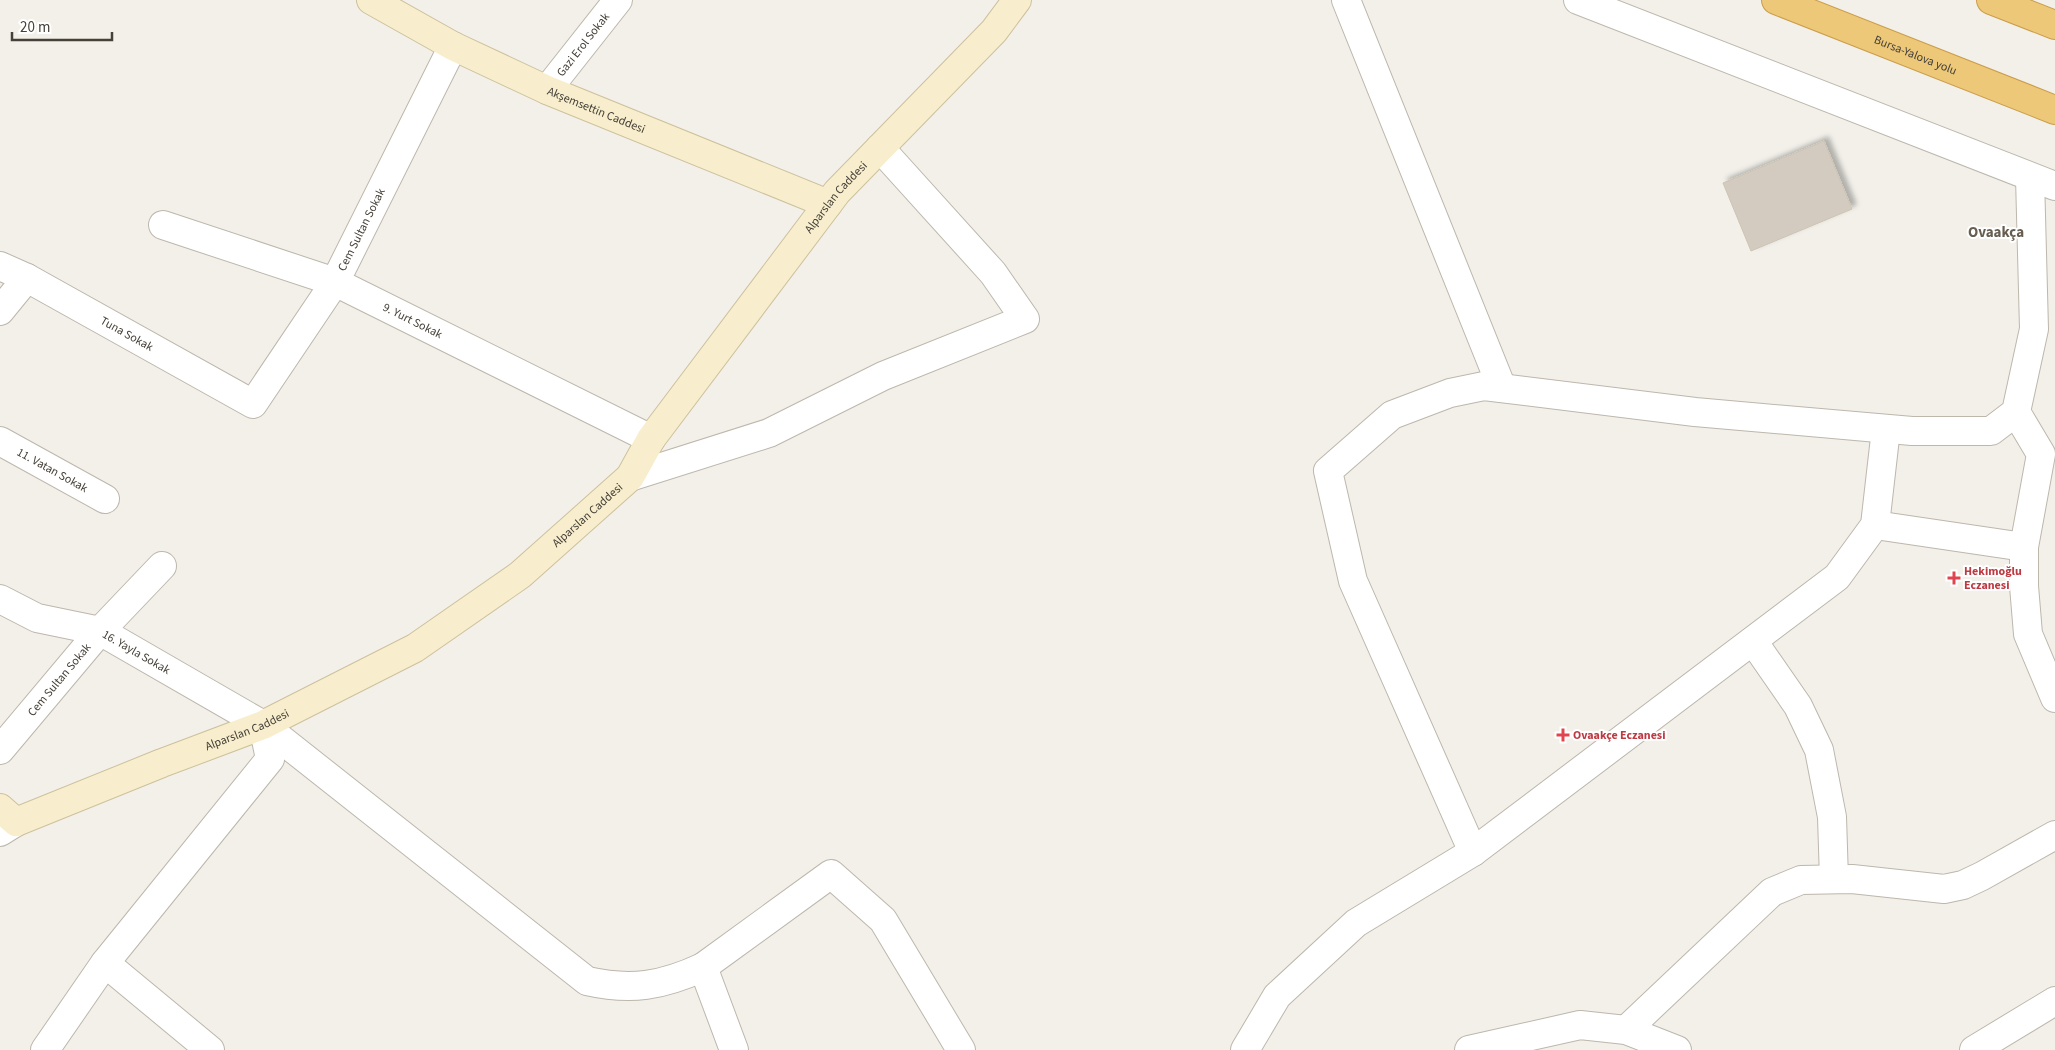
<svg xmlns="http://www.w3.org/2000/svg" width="2055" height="1050" font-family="'Source Sans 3',sans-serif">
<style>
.building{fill:#d3cbbf;stroke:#cdc3b3;filter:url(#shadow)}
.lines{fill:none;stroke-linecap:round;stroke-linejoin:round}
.street-casing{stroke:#bdb7ac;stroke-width:30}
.secondary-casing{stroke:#cdc19d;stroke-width:30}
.highway-casing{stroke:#cb9d4a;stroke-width:30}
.street{stroke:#fff;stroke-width:28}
.secondary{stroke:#f8eecd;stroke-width:28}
.highway{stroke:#edc879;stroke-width:28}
.health-dot{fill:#e0444e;stroke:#fff;stroke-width:2}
.labels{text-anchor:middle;stroke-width:4;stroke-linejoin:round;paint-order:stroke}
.street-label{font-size:12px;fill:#454038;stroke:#fff}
.health-label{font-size:12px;font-weight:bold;fill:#be3a42;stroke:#fff;text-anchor:start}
.quarter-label{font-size:15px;font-weight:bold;fill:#675e50;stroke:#fff}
</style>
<defs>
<filter id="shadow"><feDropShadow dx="4.5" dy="-4.5" stdDeviation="2.5" flood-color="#0004"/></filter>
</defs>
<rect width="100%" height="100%" fill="#f2f0e9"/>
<path class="building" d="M1824,141L1852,209L1751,251L1723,183Z"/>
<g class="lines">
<defs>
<g id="street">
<path d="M1346,0L1502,388"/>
<path d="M1578,0L2055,186"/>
<path id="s1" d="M547,90L618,0"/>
<path id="s2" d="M163,225L335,282L651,439"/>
<path id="s3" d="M0,266L27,278L253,404L335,282L453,46"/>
<path d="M0,311L27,278"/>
<path d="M2016,412L2041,454L2024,547V586L2028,634L2055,698"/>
<path id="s4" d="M0,441L105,499"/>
<path d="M630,477L769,433L883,376L1025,319L993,273L880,148"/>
<path d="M1875,525L2024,547"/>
<path id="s5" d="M0,599L37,618L100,631L263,725"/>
<path d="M1753,641L1798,706L1819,750L1832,817L1834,879"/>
<path id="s6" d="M0,750L100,631L162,566"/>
<path d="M0,832L16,822"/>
<path d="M1473,852L1353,581L1328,471L1392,415L1450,393L1484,386L1695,412L1912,431H1991L2016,412L2034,329L2030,177"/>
<path d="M105,963L210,1050"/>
<path d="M703,967L831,874L883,920L961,1050"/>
<path d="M1626,1030L1772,892L1801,880L1852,879L1944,889L1963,885L1982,876L2055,835"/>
<path d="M45,1050L105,963L270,759L263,725L587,981C631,991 662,986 703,967L734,1050"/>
<path d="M1245,1050L1277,996L1356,923L1473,852L1837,577L1875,525L1886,429"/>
<path d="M1469,1050L1580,1025L1626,1030L1677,1050"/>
<path d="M1974,1050L2055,1001"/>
</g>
<g id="secondary">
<path id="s7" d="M371,0L453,46L547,90L828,204"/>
<path id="s8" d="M0,808L16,822L162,763L263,725L415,648L520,575L630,477L651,439L837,192L994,31L1017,0"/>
</g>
<g id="highway">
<path id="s9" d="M1776,0L2055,110"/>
<path d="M1991,0L2055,25"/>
</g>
</defs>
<use href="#street" class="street-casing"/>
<use href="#secondary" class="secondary-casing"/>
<use href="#highway" class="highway-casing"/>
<use href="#street" class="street"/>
<use href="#secondary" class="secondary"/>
<use href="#highway" class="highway"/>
</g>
<g class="health-dot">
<path d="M1951.5 570.5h5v5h5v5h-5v5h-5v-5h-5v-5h5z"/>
<path d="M1560.5 727.5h5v5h5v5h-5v5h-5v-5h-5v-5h5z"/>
</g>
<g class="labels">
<g class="street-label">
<text dy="4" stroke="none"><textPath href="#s1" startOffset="58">Gazi Erol Sokak</textPath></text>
<text dy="4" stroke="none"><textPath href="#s9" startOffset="150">Bursa-Yalova yolu</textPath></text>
<text dy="4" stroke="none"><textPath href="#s7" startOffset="251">Akşemsettin Caddesi</textPath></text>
<text dy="4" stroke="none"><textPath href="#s8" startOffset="1080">Alparslan Caddesi</textPath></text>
<text dy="4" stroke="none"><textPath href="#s3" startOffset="494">Cem Sultan Sokak</textPath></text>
<text dy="4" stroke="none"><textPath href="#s2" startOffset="268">9. Yurt Sokak</textPath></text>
<text dy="4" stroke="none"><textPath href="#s3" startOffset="144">Tuna Sokak</textPath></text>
<text dy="4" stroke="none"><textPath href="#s4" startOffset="60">11. Vatan Sokak</textPath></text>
<text dy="4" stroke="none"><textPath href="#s8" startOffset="675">Alparslan Caddesi</textPath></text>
<text dy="4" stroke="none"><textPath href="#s5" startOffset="148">16. Yayla Sokak</textPath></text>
<text dy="4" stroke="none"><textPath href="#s6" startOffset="92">Cem Sultan Sokak</textPath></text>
<text dy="4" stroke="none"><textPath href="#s8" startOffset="270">Alparslan Caddesi</textPath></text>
</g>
<g class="health-label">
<text x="1964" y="575">Hekimoğlu<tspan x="1964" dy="14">Eczanesi</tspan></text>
<text x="1573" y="739">Ovaakçe Eczanesi</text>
</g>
<g class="quarter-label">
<text x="1996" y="237">Ovaakça</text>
</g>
</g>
<path d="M12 32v8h100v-8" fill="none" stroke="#454038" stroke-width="2.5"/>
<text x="20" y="32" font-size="15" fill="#454038" stroke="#ffffff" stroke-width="4" paint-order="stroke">20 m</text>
</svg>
